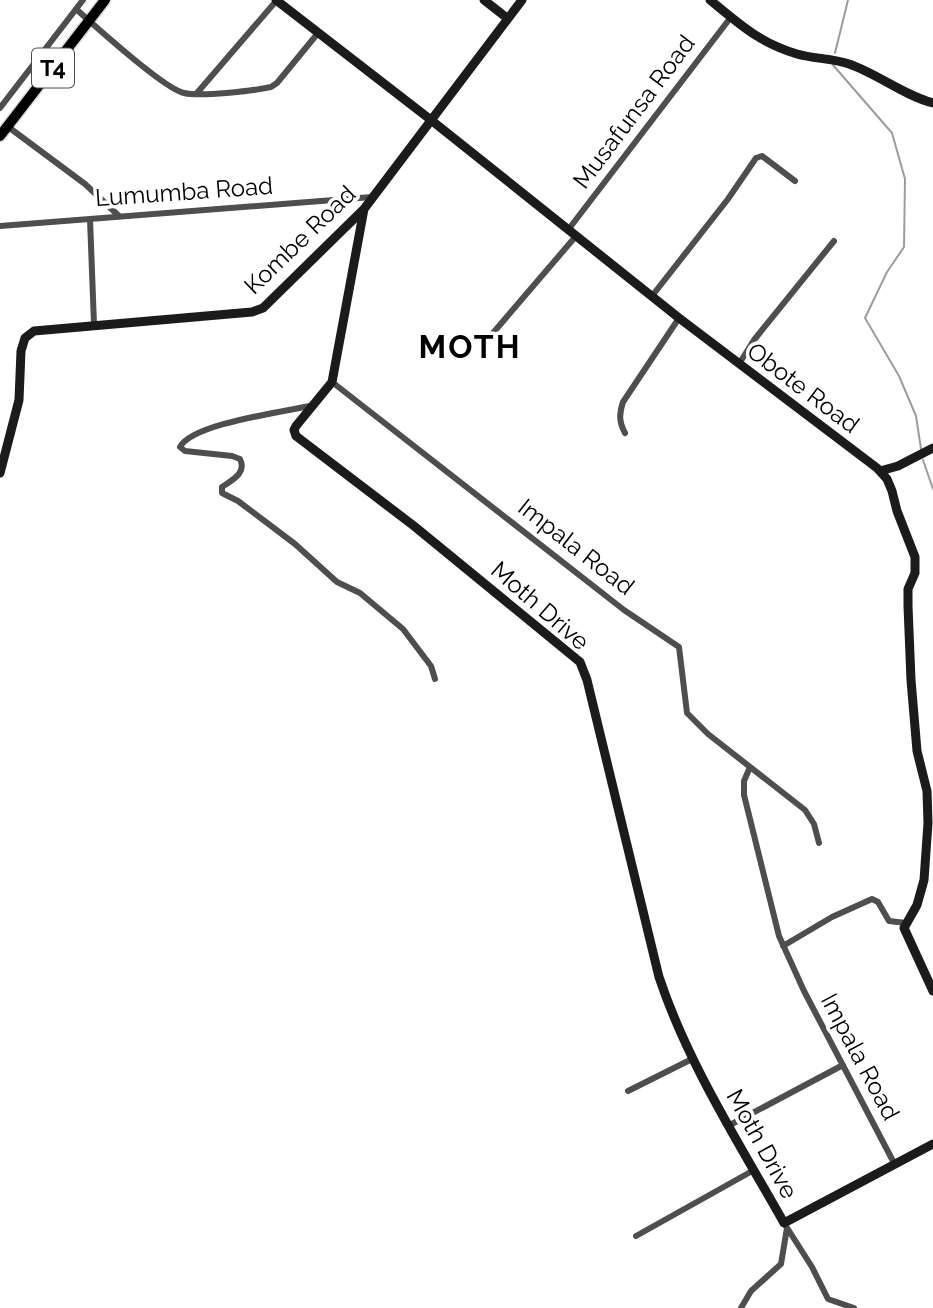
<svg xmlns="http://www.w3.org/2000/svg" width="933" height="1308" font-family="Raleway,sans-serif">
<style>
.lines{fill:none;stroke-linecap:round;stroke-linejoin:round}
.stream{stroke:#9c9c9c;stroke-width:2}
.highway-casing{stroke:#dbdbdb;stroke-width:13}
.street{stroke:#4e4e4e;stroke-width:6}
.secondary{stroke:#1b1b1b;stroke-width:9}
.highway{stroke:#000;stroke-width:10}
.labels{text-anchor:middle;stroke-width:7;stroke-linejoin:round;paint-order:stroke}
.shield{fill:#fff;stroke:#4c4c4c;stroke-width:2}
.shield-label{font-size:23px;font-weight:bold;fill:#000}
.street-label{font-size:24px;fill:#000;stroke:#fff}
.district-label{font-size:32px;font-weight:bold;letter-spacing:2px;fill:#000;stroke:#fff}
</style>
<rect width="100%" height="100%" fill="#fff"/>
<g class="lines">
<path class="stream" d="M835,53L848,0
M833,65L892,133L905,179L904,247L887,272L865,318L899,376L916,416L921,449
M923,460L933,489"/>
<defs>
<path id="highway" d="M0,136L105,0"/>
</defs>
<use href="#highway" class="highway-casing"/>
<path class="street" d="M76,9C95,26 164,89 184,93C201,97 252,91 271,87L277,83L318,33
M197,93L277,0
M0,108L83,0
M7,126L85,184L119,216
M90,219L94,324
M0,226L372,197
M568,230L731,17
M652,296L728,199L756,158L762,156L795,181
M493,333L576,236
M739,364L754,340L834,241
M332,382L624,610L679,647L687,713L708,734L805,810L814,824L819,843
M314,405C285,412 193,423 180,447L185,451L232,456L240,459C247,473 232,480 222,487V493L238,501L295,544L337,582L360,593L403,629L431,666L435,679
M625,433C619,422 619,414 623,402L679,318
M750,767L744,781V795L779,936L804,991L894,1163
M783,946L832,917L872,899L878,902L889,921L906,923
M628,1091L692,1059
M730,1125L843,1065
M784,1223L812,1267L828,1299L854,1308
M636,1236L754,1170
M741,1308L751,1291L781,1264L787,1228"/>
<path class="secondary" d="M276,0L431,120L679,318L877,468L887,479L892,491L897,511L915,557V573L908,589V606L911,680L917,751L927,791L928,823L924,880L917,905L904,928L933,991
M484,0L507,18
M710,0C741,25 758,42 797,54C814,59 832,58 849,64C878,74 903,95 933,103
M364,209L332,382L296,426L294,430L296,436L414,526L580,662L587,680L659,977C688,1064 739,1143 784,1223L933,1144
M880,471L898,466L933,448
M0,473L19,400L21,351L25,338L34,331L252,312L263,308L364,209L522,0"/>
<use href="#highway" class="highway"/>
</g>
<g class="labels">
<rect class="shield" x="32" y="48.5" width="42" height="39" rx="5"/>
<g class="shield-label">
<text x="53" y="76">T4</text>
</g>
<g class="street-label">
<text transform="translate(634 112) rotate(-53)" y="8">Musafunsa Road</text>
<text transform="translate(184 192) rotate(-4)" y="8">Lumumba Road</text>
<text transform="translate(300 240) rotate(-44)" y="8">Kombe Road</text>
<text transform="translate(803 388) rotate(37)" y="8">Obote Road</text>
<text transform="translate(576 547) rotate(38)" y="8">Impala Road</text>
<text transform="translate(540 606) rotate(41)" y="8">Moth Drive</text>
<text transform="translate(860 1057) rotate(62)" y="8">Impala Road</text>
<text transform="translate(762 1144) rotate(61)" y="8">Moth Drive</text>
</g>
<g class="district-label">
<text x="470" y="358">MOTH</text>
</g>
</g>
</svg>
